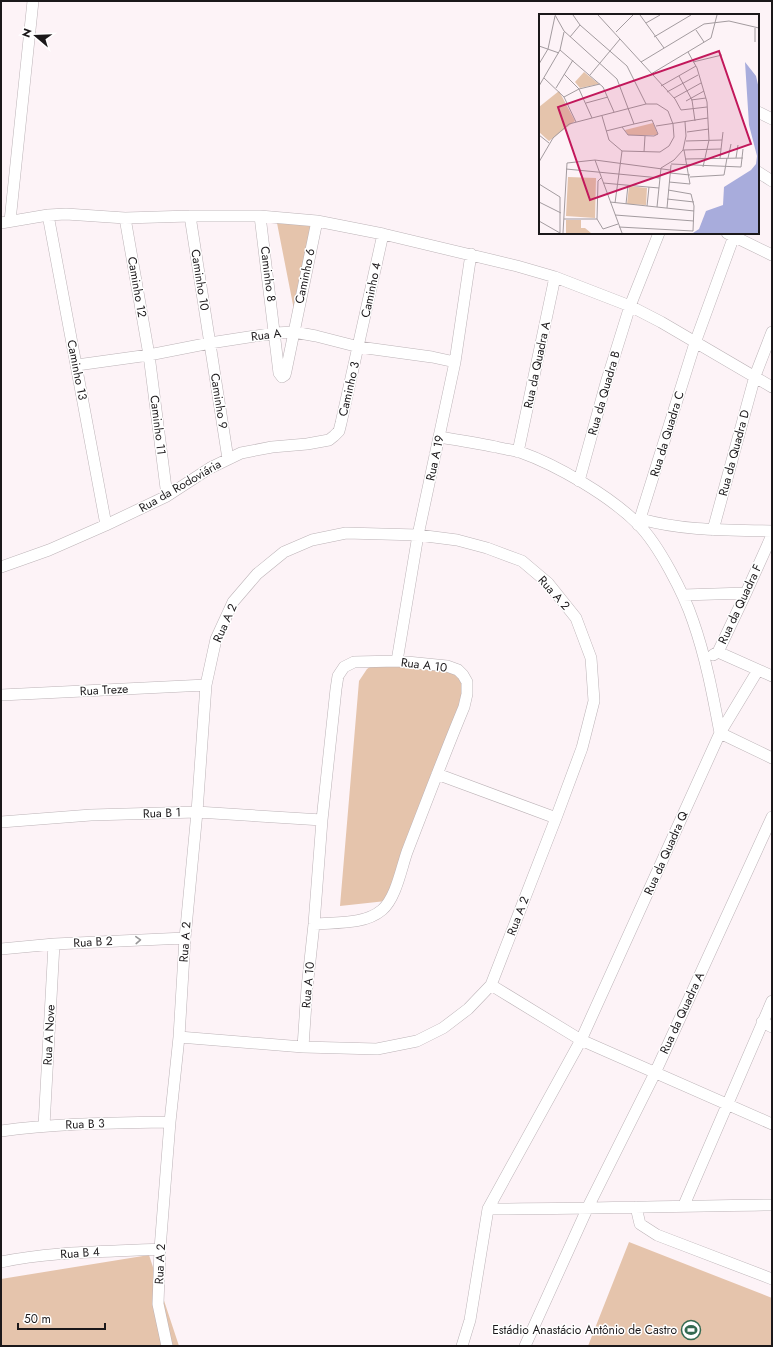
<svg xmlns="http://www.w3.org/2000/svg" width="773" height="1347" font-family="Jost,sans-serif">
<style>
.green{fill:#e5c4ac}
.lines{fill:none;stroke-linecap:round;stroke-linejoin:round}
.street-casing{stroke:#bcb3b7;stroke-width:12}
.street{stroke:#fff;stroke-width:11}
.oneway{stroke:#989798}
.labels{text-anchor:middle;stroke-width:3;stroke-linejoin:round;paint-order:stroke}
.street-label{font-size:12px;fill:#1b181a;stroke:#fff}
.poi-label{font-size:12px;fill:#1b181a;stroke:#fff;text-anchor:end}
.inset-road{fill:none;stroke:#a39b9f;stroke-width:1}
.view{fill:#c2185b;fill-opacity:0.15;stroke:#c2185b;stroke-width:2}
.inset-edge{fill:none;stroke:#1b181a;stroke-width:2}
</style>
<rect width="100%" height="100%" fill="#fdf3f7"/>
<path class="green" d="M277,223L312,225L295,315Z
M374,664L456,671L468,690L386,901L340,906L359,681L367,669Z
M629,1242L772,1298V1346H588Z
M149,1255L179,1346H1V1279Z"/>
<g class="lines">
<defs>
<path id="street" d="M758,112L772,119
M758,172L772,181
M48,215L106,525
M190,216L228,459
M260,216L279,373L282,377L285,375L286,371L317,221
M125,218L149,355L167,496
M10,221L33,1
M1,223L48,215L66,214L125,218L190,216H260L317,221L383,234L517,266L555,277L630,306L661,322L772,387
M727,233L772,255
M77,365L149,355L210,343L275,333L294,332L316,336L359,347L432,357L455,362
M439,437C458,440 477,443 496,447C504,449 512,450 520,452C557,465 610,496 638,524C659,545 684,594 693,621C706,658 713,696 720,733L772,758
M518,452L555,277
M579,481L606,383L630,306L659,233
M641,519C683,531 728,530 772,531
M638,525L695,343L734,236
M713,530L755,376L772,332
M1,567L49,550L106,525L167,496L210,468L241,453L272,447L307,444L329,440L334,436L339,431L341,423L383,234
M683,595L746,593
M718,652L746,593L772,535
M713,655L718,652L772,676
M397,661L418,535L455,362L471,254
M1,695L206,685
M437,774L556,818
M1,822L91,815L197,812L322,820
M1,949L54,944L185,938
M491,985L581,1040L772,1124
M762,1022L772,1027
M303,1047L307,988L314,924L322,820L336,689L338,676L344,667L354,662L397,661L447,666L458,670L463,675L467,682V694L464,707C444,755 426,803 407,852C401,869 396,898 382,910C364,925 336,922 314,924
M44,1126L54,944
M1,1131C57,1123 113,1123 170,1122
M684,1205L772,1001
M636,1207L640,1224L657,1235L772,1279
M488,1209L581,1040L720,733L758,670
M1,1262C53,1251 108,1252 160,1249
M167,1346L158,1304L160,1249L170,1122L179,1037L185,938L197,812L206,685L216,639L233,602L257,574L284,552L312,540L346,533L418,535L457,540L487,548L522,561L548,583L576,618L591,658L594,701L582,748L556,818L491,985L468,1009L443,1028L417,1041L377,1049L303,1047L179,1037
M462,1346L470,1320L488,1209C583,1209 677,1206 772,1205
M525,1346L588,1207L655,1073L772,817"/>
</defs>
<use href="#street" class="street-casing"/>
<use href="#street" class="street"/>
</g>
<defs><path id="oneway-chevron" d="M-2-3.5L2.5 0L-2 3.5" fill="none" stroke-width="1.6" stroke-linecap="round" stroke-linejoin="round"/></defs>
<use class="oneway" href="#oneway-chevron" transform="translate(138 940) rotate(-3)"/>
<defs>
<symbol id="stadium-ring" viewBox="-11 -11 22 22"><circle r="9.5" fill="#fff" stroke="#346a51" stroke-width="1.5"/><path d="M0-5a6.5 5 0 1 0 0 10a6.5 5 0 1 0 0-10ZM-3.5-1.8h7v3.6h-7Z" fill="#346a51"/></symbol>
</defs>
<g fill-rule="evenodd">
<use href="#stadium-ring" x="680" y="1319" width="22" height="22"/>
</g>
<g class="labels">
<g class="street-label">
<text transform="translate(268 274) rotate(83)" y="4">Caminho 8</text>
<text transform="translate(305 276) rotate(-78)" y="4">Caminho 6</text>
<text transform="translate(200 280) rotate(81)" y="4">Caminho 10</text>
<text transform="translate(137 287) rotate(80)" y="4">Caminho 12</text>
<text transform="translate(371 290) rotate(-78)" y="4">Caminho 4</text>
<text transform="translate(266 335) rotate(-7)" y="4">Rua A</text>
<text transform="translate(537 365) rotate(-78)" y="4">Rua da Quadra A</text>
<text transform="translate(77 370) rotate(79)" y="4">Caminho 13</text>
<text transform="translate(349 389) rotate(-77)" y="4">Caminho 3</text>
<text transform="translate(604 393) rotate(-74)" y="4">Rua da Quadra B</text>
<text transform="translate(219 401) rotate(81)" y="4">Caminho 9</text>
<text transform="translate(158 425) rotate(83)" y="4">Caminho 11</text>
<text transform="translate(667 434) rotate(-73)" y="4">Rua da Quadra C</text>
<text transform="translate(734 453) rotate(-75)" y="4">Rua da Quadra D</text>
<text transform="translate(435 458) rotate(-78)" y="4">Rua A 19</text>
<text transform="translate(180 486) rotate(-30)" y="4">Rua da Rodoviária</text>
<text transform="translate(554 593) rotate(48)" y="4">Rua A 2</text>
<text transform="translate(740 604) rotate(-65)" y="4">Rua da Quadra F</text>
<text transform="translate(225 623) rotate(-66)" y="4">Rua A 2</text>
<text transform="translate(424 665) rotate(7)" y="4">Rua A 10</text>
<text transform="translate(104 690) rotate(-3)" y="4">Rua Treze</text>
<text transform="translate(162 813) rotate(-2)" y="4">Rua B 1</text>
<text transform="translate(666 853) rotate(-66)" y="4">Rua da Quadra Q</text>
<text transform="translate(518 916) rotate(-69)" y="4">Rua A 2</text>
<text transform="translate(93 942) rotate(-3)" y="4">Rua B 2</text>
<text transform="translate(185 942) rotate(-86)" y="4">Rua A 2</text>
<text transform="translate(308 985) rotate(-85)" y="4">Rua A 10</text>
<text transform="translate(682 1013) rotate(-65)" y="4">Rua da Quadra A</text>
<text transform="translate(49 1035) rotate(-87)" y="4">Rua A Nove</text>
<text transform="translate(85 1124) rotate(-2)" y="4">Rua B 3</text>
<text transform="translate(80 1253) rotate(-4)" y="4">Rua B 4</text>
<text transform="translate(160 1264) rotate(-87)" y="4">Rua A 2</text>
</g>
<g class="poi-label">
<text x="677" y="1334">Estádio Anastácio Antônio de Castro</text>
</g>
</g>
<g transform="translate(539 14)">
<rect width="220" height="220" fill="#fdf3f7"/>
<path d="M45,58L60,70L41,74L36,68ZM20,77L36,107L10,127L0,118V93ZM114,109L119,121H89L86,116ZM29,163L57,164L56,204L27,202ZM90,172L108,174L107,191L88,190ZM27,206H42V214H46L52,219H27Z" fill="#e5c4ac"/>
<path d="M206,48L217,62L220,75V219H154L160,215L167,197L184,191L185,173L212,156L217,150L218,142L210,111Z" fill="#a8acdc"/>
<path class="inset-road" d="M16,1L25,17L78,65L95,110M34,1L41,11L88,52L107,90M59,1L136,85L142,96L168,93M101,1L125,34M107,9L121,1M157,16L165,28M77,18L94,1M31,23L41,11M115,23L152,1M216,28V14M0,32L20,39M21,36L64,73L75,98M149,38L158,54L168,88L170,126L164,153M102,48L165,10L190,7L220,14M154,48L183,41M0,50L9,35L16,2M25,60L40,75L53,104M112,60L172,24L178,1M51,61L81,25M140,62L153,86L156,107M5,64L25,83L37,108M0,72L21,36L25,18M122,72L157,52M17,74L34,46M128,78L159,61M25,83L40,75L61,70M135,84L162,69M152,86L167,84M147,87L165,77M47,89L69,83M117,112L169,104M67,117L95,110L113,106L119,120L115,122L89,121L83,113M148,118L170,115M0,121L10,129M147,127L183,126M144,136L182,135M105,138L106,122M181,144L184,118M189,144L192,130M197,144L199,131M146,145L204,144M56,146L131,156M0,148L14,124L30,110L107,90H118L129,97L134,110L135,123L130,132L121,138L83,137L70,126L63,102M132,150L202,153L204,135M27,155L121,164M131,159L151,161M151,163L185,161L188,144M62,164L59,167L58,205L64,215L79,210M130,168L151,170L145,136M64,169L120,174M0,170L21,183V219M128,185L155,188M0,188L22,199M71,188L155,197M76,189L83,137M87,190L89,171M108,192L110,173M118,193L122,154L135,146L144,136L147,122L146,108M128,194L132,151M76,201L155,207M25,205H58M0,207L21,219M80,213L154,217L155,192L152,180L129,176M24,219L28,149L56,146L83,219"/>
<path class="view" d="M180,37L212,130L51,186L19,93Z"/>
<rect width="220" height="220" class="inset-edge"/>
</g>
<rect width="773" height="1347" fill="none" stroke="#1b181a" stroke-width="4"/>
<g transform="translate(36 36) rotate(289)" stroke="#ffffff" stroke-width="3" paint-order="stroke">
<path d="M0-3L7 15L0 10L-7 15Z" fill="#1b181a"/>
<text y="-6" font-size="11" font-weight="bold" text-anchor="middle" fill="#1b181a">N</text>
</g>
<path d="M18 1323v6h87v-6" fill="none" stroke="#1b181a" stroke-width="2"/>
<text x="24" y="1323" font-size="12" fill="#1b181a" stroke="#ffffff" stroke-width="3" paint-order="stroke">50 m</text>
</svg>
